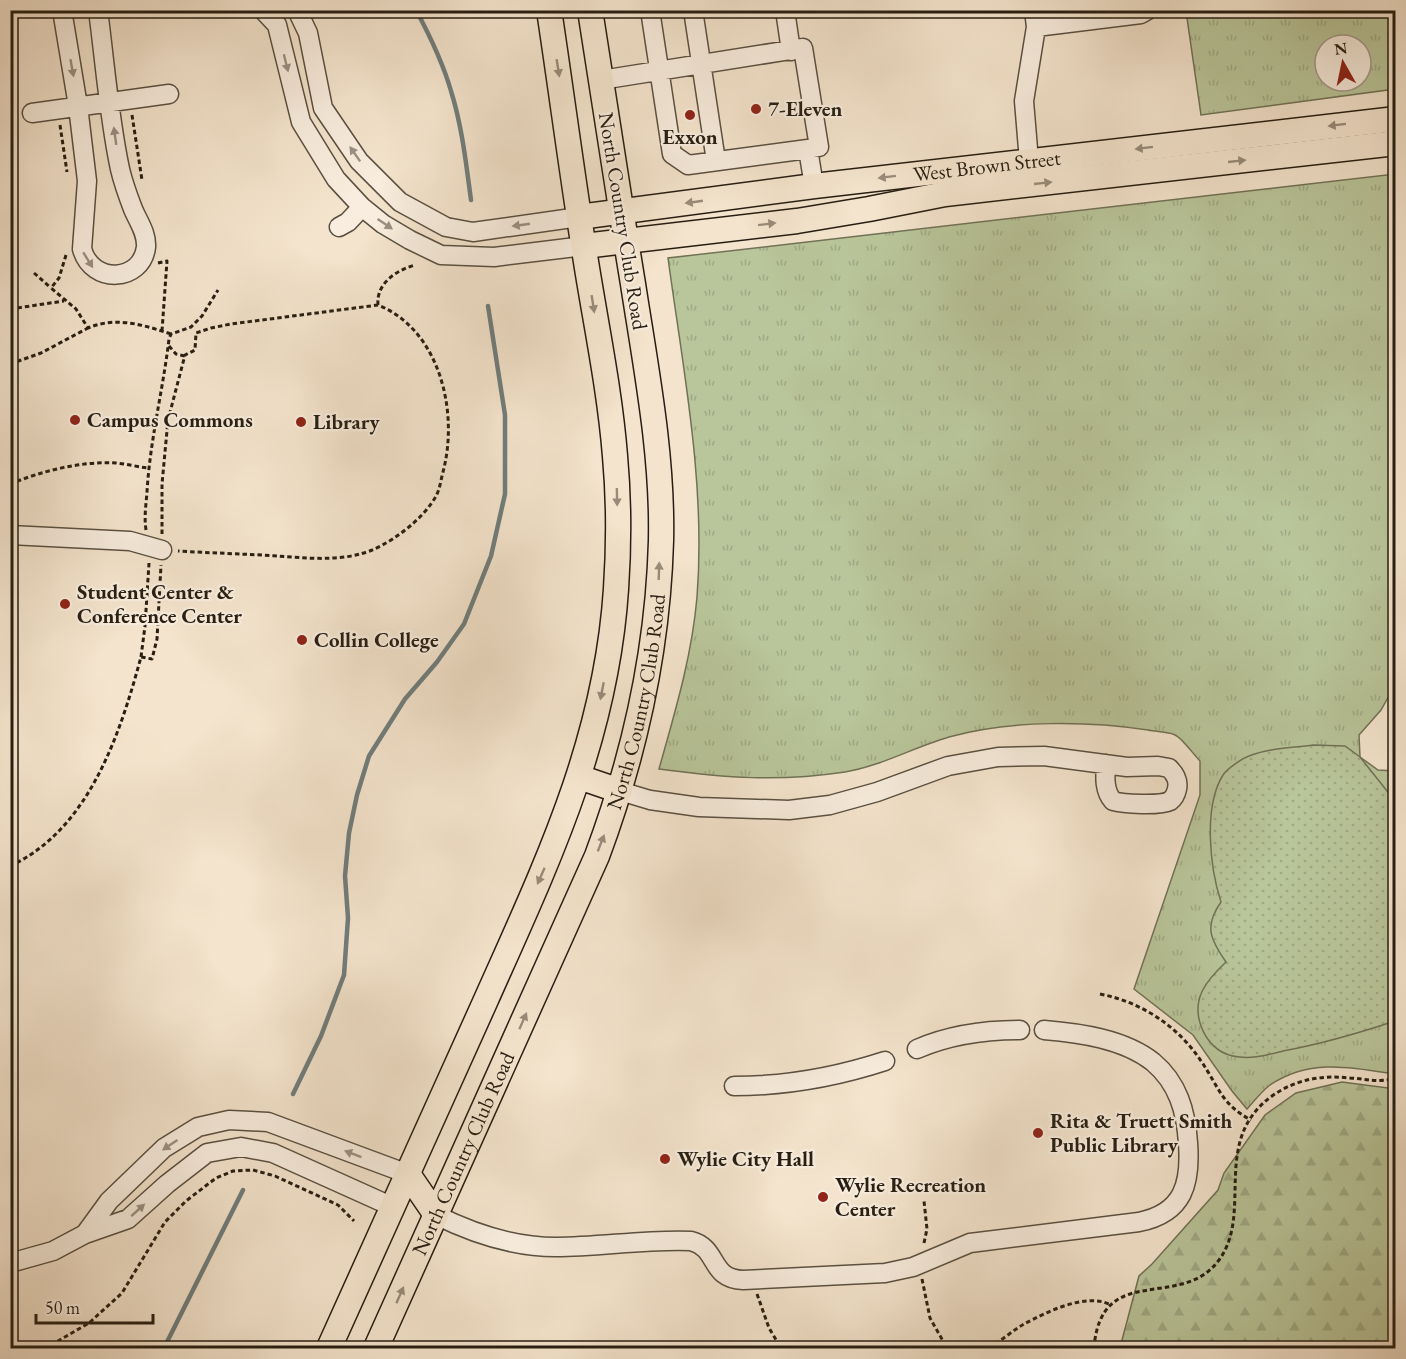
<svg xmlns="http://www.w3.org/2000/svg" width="1406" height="1359" font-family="'EB Garamond',serif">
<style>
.grass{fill:url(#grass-tufts);stroke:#707256;stroke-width:1.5;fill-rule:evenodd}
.forest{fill:url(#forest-firs);stroke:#707256;stroke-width:1.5}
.park{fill:url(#park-dots);stroke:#707256;stroke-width:1.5}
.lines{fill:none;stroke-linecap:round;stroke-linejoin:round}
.stream{stroke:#707d7c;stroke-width:4.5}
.minor-casing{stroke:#5a5041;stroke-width:21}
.major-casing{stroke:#271e12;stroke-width:27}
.path{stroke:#271e12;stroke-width:3;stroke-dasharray:4.5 3;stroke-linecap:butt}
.minor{stroke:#f8edde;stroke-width:18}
.major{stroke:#f4e4cd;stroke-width:24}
.oneway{fill:#9a9082}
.oneway2{fill:#988b79}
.poi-dot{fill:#8f2418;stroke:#f8edde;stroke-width:2}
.labels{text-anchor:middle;stroke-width:4.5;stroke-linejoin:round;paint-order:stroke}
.poi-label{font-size:21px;font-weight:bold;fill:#271e12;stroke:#f8edde;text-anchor:start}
.street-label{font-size:21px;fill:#271e12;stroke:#f8edde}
</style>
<defs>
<pattern id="grass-tufts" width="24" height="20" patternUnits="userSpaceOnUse" patternTransform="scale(1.5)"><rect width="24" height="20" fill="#b9c59a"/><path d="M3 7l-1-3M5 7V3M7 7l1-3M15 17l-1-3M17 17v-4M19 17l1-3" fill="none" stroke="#9fa984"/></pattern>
<pattern id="forest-firs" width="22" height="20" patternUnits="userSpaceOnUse" patternTransform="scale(1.5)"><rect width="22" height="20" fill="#b9c59a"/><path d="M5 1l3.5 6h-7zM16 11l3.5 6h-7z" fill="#9fa984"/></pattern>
<pattern id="park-dots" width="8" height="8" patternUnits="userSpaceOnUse" patternTransform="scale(1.5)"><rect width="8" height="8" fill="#b9c59a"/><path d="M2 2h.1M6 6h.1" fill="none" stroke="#9fa984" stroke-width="1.8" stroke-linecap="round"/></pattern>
</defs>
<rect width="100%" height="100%" fill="#f4e4cd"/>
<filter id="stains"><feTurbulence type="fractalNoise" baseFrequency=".00333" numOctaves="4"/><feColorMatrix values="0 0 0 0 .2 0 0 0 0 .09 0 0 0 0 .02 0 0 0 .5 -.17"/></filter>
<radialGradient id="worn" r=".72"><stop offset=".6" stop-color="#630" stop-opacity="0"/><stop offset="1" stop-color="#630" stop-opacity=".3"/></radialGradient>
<path class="grass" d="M1186,11H1395V89L1201,115ZM1325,45H1361V81H1325Z
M1395,174V685L1381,710L1359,735L1360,757L1378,770L1395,771V1070L1388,1073C1346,1066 1307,1060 1270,1085C1262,1091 1254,1101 1247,1109L1232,1091L1193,1035L1134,989L1200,795V761C1194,755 1182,738 1175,735C1168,731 1156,732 1148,730C1088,721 1012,720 953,736C918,745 882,766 845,772C778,782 726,778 659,769C675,712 692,656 697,597C706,484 683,369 668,258Z"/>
<path class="forest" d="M1342,1082L1388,1088L1395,1082V1348H1123L1122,1340L1139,1276L1152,1264L1218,1190L1224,1173L1265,1115L1296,1093Z"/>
<path class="park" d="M1313,745L1345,746L1360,757L1395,801V1021C1359,1033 1321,1044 1283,1051C1267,1055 1250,1060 1233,1056C1217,1053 1206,1040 1201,1026C1191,998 1207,980 1226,962C1210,939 1204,926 1221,902C1210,868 1203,807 1223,775C1227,769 1241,759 1249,756C1268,748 1292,748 1313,745Z"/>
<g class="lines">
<path class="stream" d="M416,10C430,36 443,63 451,91C462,126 466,163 471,200
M293,1094L321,1036L344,975L348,918L345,876L349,833L357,795L369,756L405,699L437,662L464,624L491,556L505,494V415L488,306
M164,1348L243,1190"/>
<defs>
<path id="minor" d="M62,10L78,106L87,181L82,249C92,285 142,282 146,247C147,233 138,221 133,209C128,196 123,182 120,169C109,118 105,63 98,10
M263,10L277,25L301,122L336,179L362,207L383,224L410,240L441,255L494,257L584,246
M297,10L308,33L323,108L359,161L400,202L446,227L473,232L579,217
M650,10L672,154L688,165L808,149
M693,10L716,161
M785,10L791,51
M1036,27L1141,14L1148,10
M601,80L803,48L819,147L808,149L814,186
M32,113L169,94
M1029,161L1024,101L1036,27L1034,10
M339,227L348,222L362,207
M10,535L130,541L162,550
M620,791L650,800L699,807L789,810L830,805L877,792L948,766L998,757L1044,756L1127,767L1158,766L1169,768C1175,774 1179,780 1177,789C1176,794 1174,798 1170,801C1160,806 1123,804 1113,801C1104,791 1105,777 1106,764
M917,1049C949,1035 984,1030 1020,1030
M734,1086C786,1086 836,1077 885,1061
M436,1215C474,1234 514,1247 556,1247C601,1247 646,1239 691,1241C719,1248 709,1279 743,1280L885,1273L913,1267L970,1243L1139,1222C1184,1213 1191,1183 1188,1143C1186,1111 1178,1083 1153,1062C1124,1039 1080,1033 1044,1030
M85,1234L109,1201L164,1148L198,1127L229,1120L268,1122L408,1174
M10,1263L53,1251L85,1234L128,1219L167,1184L207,1153L241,1147L273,1153L393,1207"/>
<g id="major">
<path id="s1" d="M579,217L814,186L1396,119"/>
<path d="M584,246L797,221L869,209L945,194L1396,143"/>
<path d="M579,777L620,791"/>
<path d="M408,1174L436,1215"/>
<path d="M329,1348C381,1233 433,1117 485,1002C546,865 606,742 616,589C619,545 619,500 615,456C610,393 597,330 587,268C573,182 562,96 549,10"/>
<path id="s2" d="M376,1348L597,856C635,754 658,650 661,541C663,455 646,369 633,284C618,193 604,102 590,10"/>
</g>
</defs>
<use href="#minor" class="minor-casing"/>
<use href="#major" class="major-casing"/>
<path class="path" d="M132,115L142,180
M60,125L67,172
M66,255L59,278L51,288L76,309L88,328C116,316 144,325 171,334
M158,263L167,261L162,331
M34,273L51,288
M378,305C376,283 397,270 415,265
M10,309L64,301
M169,346L176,354L185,356
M10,364L41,353L88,328
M10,484C42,471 81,461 116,463C127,464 138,467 148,468
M146,530C144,517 146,505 147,492C150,440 163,390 169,339L171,334L191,327L202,316L218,290
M162,534V484L168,420L185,355L195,350L196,333L211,328L231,324L378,305C440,330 459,412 443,472C441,479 440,488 437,494C425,519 386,548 360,554C334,561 304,558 278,556C245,554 212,553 178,551
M141,657L145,626L149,563
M10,866C89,830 120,734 141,657L152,659L157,639L161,565
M1100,994C1141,1002 1178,1026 1201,1061C1219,1087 1221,1104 1251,1120
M924,1243L927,1229L924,1201
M922,1279L930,1318L947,1348
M757,1294L769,1328L781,1348
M36,1348L58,1341L89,1323L122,1293L165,1222L186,1201L216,1178L233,1171L253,1170L275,1176L338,1205L354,1221
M989,1348C1001,1341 1012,1331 1024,1324C1047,1312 1084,1293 1109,1304
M1094,1348C1101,1260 1181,1312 1219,1260C1254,1212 1210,1141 1272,1096C1296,1079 1322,1075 1350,1078C1366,1079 1380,1083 1396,1078"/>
<use href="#minor" class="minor"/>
<use href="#major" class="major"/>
</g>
<defs><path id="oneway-solid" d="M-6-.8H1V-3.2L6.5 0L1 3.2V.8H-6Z" transform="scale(1.5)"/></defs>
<g class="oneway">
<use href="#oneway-solid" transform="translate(286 63) rotate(76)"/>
<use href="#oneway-solid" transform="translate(72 68) rotate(80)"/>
<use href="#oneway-solid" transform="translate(115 136) rotate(-98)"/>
<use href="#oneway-solid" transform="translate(355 154) rotate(-125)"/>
<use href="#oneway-solid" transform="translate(385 224) rotate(34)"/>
<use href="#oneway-solid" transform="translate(521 225) rotate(172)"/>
<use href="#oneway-solid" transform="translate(88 260) rotate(58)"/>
<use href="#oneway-solid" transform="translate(170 1145) rotate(146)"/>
<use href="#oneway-solid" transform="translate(353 1154) rotate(-159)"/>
<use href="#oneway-solid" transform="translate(138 1210) rotate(-42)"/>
</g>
<g class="oneway2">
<use href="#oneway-solid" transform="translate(558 68) rotate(81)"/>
<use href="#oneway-solid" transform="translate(1337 125) rotate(173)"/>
<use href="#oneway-solid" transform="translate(1144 148) rotate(173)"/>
<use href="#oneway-solid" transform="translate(1237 161) rotate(-6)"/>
<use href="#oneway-solid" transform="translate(887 177) rotate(173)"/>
<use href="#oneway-solid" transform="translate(1043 183) rotate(-6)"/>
<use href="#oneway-solid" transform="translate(694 202) rotate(172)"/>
<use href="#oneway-solid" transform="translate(767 224) rotate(-7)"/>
<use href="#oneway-solid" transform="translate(593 304) rotate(81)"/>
<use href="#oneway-solid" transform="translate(617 497) rotate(89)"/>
<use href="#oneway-solid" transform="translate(659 571) rotate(-88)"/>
<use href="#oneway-solid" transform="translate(602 691) rotate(101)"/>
<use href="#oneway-solid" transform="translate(601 843) rotate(-69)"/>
<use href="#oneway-solid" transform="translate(541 876) rotate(114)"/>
<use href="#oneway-solid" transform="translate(523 1021) rotate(-66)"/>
<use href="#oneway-solid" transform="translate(400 1295) rotate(-66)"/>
</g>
<g class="poi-dot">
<circle cx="756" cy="109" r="6"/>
<circle cx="690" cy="115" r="6"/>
<circle cx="75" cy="420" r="6"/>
<circle cx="301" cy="422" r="6"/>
<circle cx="65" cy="604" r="6"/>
<circle cx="302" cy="640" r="6"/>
<circle cx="1038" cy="1133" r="6"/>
<circle cx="665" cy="1159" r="6"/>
<circle cx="823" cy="1197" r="6"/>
</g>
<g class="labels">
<g class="poi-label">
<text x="768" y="116">7-Eleven</text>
<text x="690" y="144" text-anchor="middle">Exxon</text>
<text x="87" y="427">Campus Commons</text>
<text x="313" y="429">Library</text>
<text x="77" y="599">Student Center &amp;<tspan x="77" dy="24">Conference Center</tspan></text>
<text x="314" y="647">Collin College</text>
<text x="1050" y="1128">Rita &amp; Truett Smith<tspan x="1050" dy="24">Public Library</tspan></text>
<text x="677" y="1166">Wylie City Hall</text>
<text x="835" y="1192">Wylie Recreation<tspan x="835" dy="24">Center</tspan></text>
</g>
<g class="street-label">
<text dy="7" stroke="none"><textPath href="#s1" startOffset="411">West Brown Street</textPath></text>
<text transform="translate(623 221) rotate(81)" y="7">North Country Club Road</text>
<text dy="7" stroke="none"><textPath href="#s2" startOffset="699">North Country Club Road</textPath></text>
<text dy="7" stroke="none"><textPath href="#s2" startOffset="213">North Country Club Road</textPath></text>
</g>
</g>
<rect width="1406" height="1359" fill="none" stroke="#f4e4cd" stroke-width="36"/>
<rect x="12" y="12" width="1382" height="1335" fill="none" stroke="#271e12" stroke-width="3"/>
<rect x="18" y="18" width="1370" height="1323" fill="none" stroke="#271e12" stroke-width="1.5"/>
<g transform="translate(1343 63) rotate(351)"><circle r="28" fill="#f8edde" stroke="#a49a8c" stroke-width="1.5"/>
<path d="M0-4.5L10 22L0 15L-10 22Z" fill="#8f2418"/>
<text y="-9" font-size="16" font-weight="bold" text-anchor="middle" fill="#271e12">N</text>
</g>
<path d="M36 1314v9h117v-9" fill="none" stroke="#271e12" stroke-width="3"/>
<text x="45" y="1314" font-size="18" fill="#271e12" stroke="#f8edde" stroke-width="4.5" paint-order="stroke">50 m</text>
<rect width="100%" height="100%" filter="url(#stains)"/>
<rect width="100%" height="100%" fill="url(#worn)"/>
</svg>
